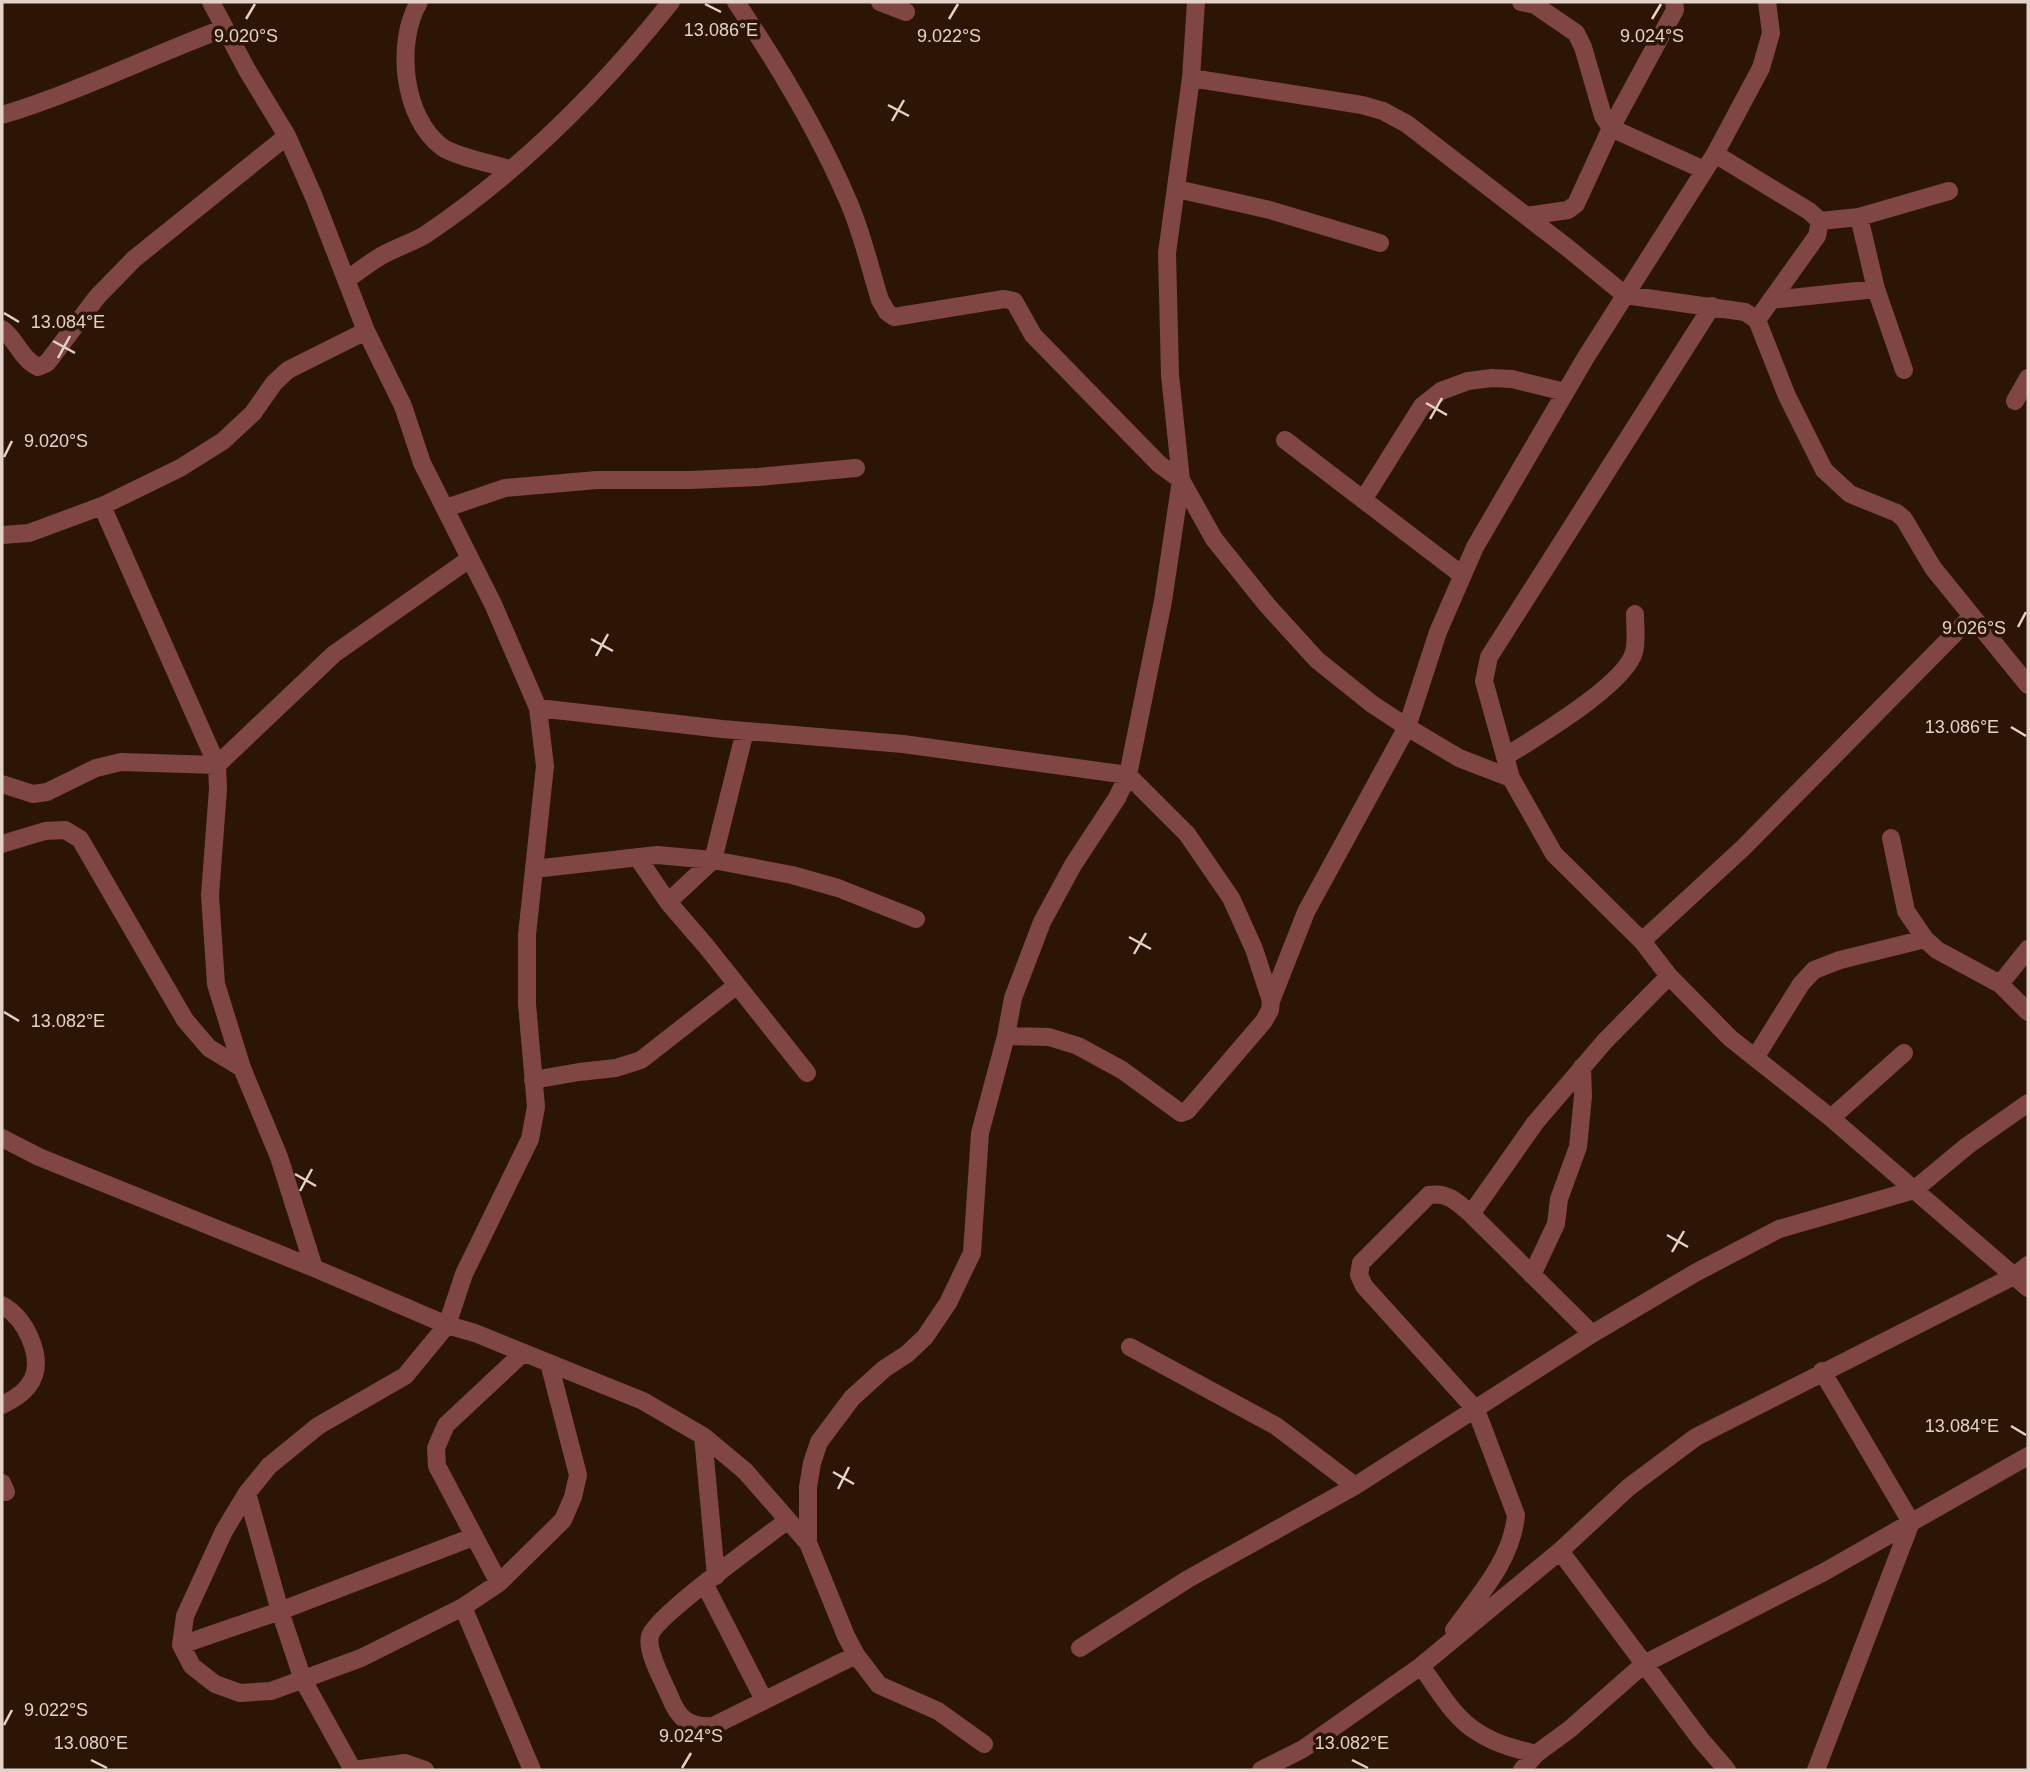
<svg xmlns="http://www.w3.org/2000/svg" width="2030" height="1772" font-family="Helvetica,sans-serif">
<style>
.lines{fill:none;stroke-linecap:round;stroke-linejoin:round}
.minor{stroke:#7f4643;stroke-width:18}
.ticks{fill:none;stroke:#e3d2c8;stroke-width:2.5}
.ticks-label{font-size:18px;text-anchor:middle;fill:#e3d2c8;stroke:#2d1506;stroke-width:7;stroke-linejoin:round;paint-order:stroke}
</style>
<rect width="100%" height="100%" fill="#2d1506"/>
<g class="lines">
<path class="minor" d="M211,2L247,70L287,136L314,197L366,331L403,406L422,463L493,604L538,708L545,766L527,935V1004L536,1107L530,1139L464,1274L447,1325L405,1376L318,1426L269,1466L247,1493L224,1531L185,1616L181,1645L192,1666L215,1684L240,1693L271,1691L361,1658L463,1607
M419,2C395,43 403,118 442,147C454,156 493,164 509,169
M736,2C777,63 820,135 849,203C862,233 870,268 880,300L887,312L894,317L1004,299L1014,301L1033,335L1159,464L1181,480L1214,539L1267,605L1317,660L1372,704L1407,727L1459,758L1511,778L1554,854L1642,941L1669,976L1730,1038L1831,1118L2028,1288
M880,2L906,12
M1521,2L1535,5L1576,33L1583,47L1603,116L1611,128L1704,170
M1191,78L1362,105L1383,111L1407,124L1569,249L1625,295L1745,312L1757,320L1787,396L1824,470L1850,494L1897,513L1904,519L1933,568L2028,685
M2,115C78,92 150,56 225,28
M1715,154L1809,211L1820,221L1817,236L1757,320
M1177,189L1270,210L1380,243
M1526,216L1568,210L1576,204L1611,128L1675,10L1674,2
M1859,217L1876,289L1904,370
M1820,221L1859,217L1949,191
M346,280C358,272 369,263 381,256C395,248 411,243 425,235C519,172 601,90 671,2
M1771,300L1876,289
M2,329C17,340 21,359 38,367L47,363L97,297L134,259L287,136
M2015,401L2028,378
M1285,440L1462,575
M1363,500L1422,406L1441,391L1468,381L1492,378L1512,379L1565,392
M102,506L217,765L218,789L210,895L216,984L242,1068L279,1157L314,1268
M446,508L505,488L597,480H690L758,477L856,468
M2,535L29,533L102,506L180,468L223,441L253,413L274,383L288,370L366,331
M538,708L722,729L903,744L1128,775L1187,834L1231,898L1254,949L1271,1001L1270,1010L1264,1021L1187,1111L1181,1113L1122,1070L1078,1046L1049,1037L1006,1036
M1505,757C1536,737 1625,685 1634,652C1637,641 1635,626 1635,614
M1511,778L1484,681L1489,657L1712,306
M2,784L33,794L47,792L96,768L121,762L217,765L334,654L468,560
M1891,838L1906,911L1925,939L1937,950L2000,984L2028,1012
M2,844L45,831L65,830L80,839L185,1020L209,1048L242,1068
M637,857L668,902L706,946L807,1073
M534,869L657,855L713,860L792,875L838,888L916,919
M668,902L713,860L745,731
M1642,941L1743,848L1971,617
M2000,984L2028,949
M1271,1001L1306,912L1407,727L1438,632L1475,547L1586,357L1715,154L1761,68L1771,33L1767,2
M1755,1058L1801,984L1814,970L1840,960L1925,939
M533,1080L579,1072L616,1068L641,1060L737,985
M1831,1118L1904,1053
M2,1138L39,1157L314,1268L447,1325L475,1333L643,1401L703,1436L745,1471L808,1543L846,1636L856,1655L879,1685L938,1711L984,1744
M1471,1214L1535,1123L1605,1041L1669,976
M1532,1275L1556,1224L1559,1199L1578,1147L1583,1096L1582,1067
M2,1305C16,1313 24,1324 30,1338C44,1371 33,1391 2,1405
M1130,1347L1276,1426L1355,1486
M703,1436L716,1576
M2,1483L6,1492
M247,1493L280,1611L303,1680L353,1770
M788,1520C766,1537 654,1617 650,1636C646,1652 664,1682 670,1697C678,1718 689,1728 713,1726L856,1655
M808,1543V1487L812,1463L819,1442L852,1398L884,1369L907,1354L925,1337L948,1303L972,1253L980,1133L1006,1036L1013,998L1042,922L1073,865L1117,798L1128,775L1163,601L1181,480L1170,375L1167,253L1191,78L1196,2
M1560,1551L1701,1740L1727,1770
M499,1583L437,1466L436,1448L446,1425L523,1353
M705,1585L764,1700
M1454,1630C1479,1595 1512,1560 1516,1515L1476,1410L1364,1286L1359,1275L1361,1263L1429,1195C1448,1192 1457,1202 1471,1214L1592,1334
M181,1645L280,1611L473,1537
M1080,1648L1188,1579L1355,1486L1592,1334L1695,1273L1779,1229L1914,1190L1967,1146L2028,1103
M1421,1666C1438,1689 1454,1719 1479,1733C1496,1744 1516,1749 1536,1754
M353,1770L405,1763L425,1770
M532,1770L463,1607L499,1583L563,1520L573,1497L578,1475L549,1363
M1261,1770L1303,1749L1421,1666L1560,1551L1629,1487L1696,1437L2014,1276L2028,1265
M1522,1770L1536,1754L1570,1729L1644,1664L1824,1572L2028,1456
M1816,1770L1911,1522L1822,1371"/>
</g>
<path class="ticks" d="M705,4L721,12M246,19L255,4M949,19L958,4M1652,19L1661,4M888,105L909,116M892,121L904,100M4,313L19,322M53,341L75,353M58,358L70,336M1426,403L1447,415M1430,419L1442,398M4,457L12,441M2018,627L2026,612M591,639L613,651M596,656L608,634M2011,727L2026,736M1129,937L1151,949M1134,954L1146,933M4,1012L19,1021M295,1174L316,1186M300,1191L312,1169M1667,1235L1688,1247M1672,1252L1684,1231M2011,1426L2026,1435M833,1472L854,1484M838,1489L849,1467M4,1725L12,1710M91,1760L107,1768M1352,1760L1368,1768M682,1768L691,1753"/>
<g class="ticks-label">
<text x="721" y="36">13.086°E</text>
<text x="949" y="42">9.022°S</text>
<text x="246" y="42">9.020°S</text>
<text x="1652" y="42">9.024°S</text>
<text x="68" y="328">13.084°E</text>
<text x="56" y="447">9.020°S</text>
<text x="1974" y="634">9.026°S</text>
<text x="1962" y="733">13.086°E</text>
<text x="68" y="1027">13.082°E</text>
<text x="1962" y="1432">13.084°E</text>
<text x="56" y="1716">9.022°S</text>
<text x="691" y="1742">9.024°S</text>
<text x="91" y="1749">13.080°E</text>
<text x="1352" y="1749">13.082°E</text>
</g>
<rect width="2030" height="1772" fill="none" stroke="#e3d2c8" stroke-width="7"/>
</svg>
